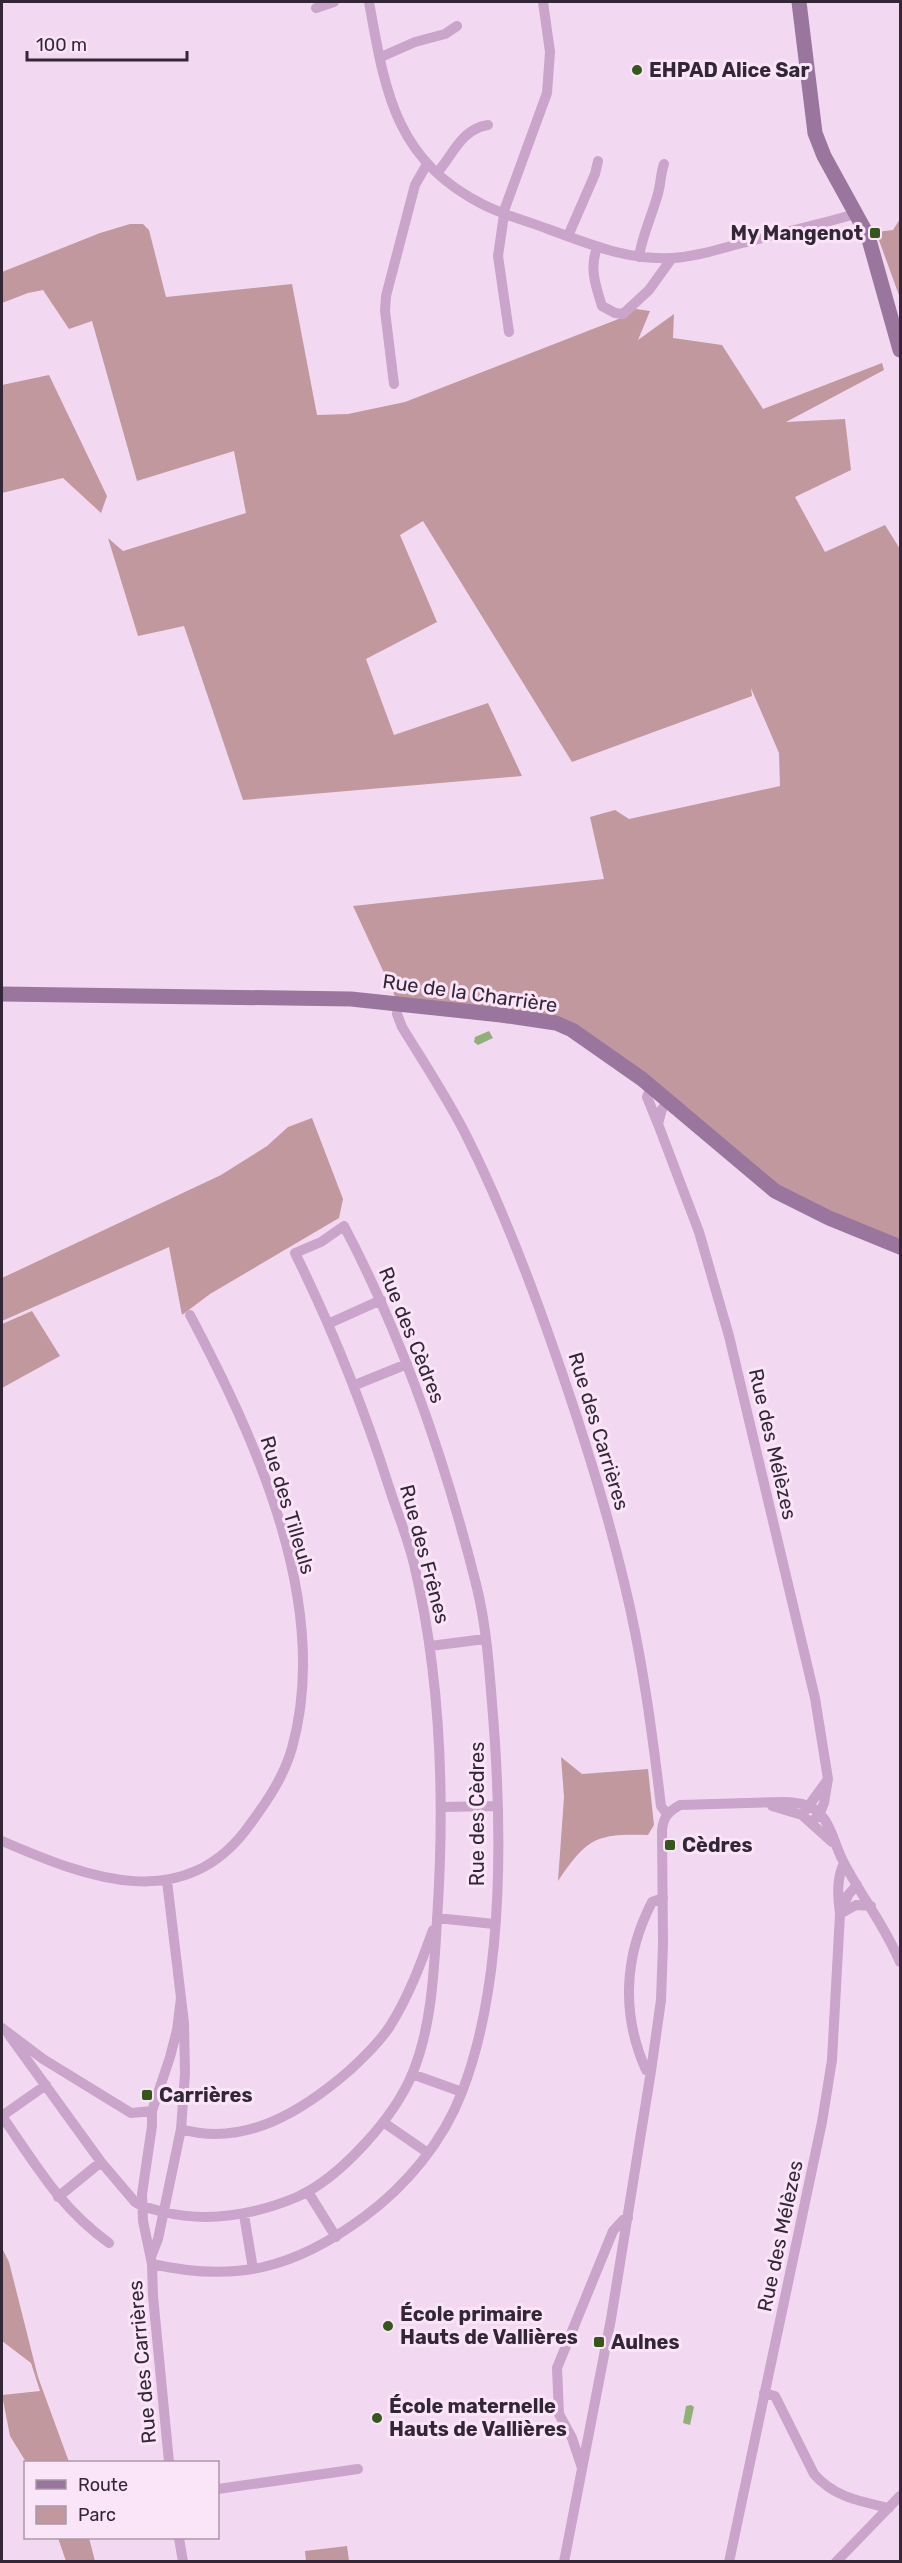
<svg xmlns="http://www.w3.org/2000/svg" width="902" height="2563" font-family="Rubik,sans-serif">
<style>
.green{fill:#c1989e}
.water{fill:#90b077}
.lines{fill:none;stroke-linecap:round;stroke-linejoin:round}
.street{stroke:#caa4ca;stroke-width:10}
.secondary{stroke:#9a769e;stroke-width:15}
.poi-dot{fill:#34581a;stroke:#fae5f8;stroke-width:2}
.labels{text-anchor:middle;stroke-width:6;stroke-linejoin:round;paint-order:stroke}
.poi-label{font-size:20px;font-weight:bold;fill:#332636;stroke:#fae5f8;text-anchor:start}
.street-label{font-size:20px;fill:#332636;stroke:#fae5f8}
</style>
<rect width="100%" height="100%" fill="#f2d9f1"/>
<path class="green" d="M900,219V298L876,232L893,230Z
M130,224H143L149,230L166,297L292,284L317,415L348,414L405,402L621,318L636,309L650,311L638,340L674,314L673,338L722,345L763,409L882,363L884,370L786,422L845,419L851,470L795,497L825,552L885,525L900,549V1247L810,1209L572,1030L398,1003L353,906L604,879L590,817L615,810L629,819L780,786L779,753L751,688L752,696L572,762L423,521L400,535L437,622L366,659L394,735L488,703L522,776L243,800L184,626L138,636L108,538L123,551L246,513L234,451L137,481L92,321L69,329L43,290L28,293L2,303V272L100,233Z
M49,375L107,496L101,513L63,478L2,493V385Z
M312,1118L343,1199L339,1218L210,1294L182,1315L169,1247L2,1321V1278L221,1175L267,1146L288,1127Z
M32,1311L60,1356L2,1388V1324Z
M561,1757L582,1774L648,1769L654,1825L648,1835C596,1834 588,1837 558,1881L564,1797Z
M2,2248L9,2262L38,2377L69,2462H26L10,2436L2,2395L40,2391L31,2363L2,2341Z
M58,2538H89L95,2561H66Z
M347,2546L349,2561H306L305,2551Z"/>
<path class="water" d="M489,1031L493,1038L478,1045L474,1042L475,1037Z
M691,2405L694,2407L690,2425L683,2423L686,2406Z"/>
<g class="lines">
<path class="street" d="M369,2C385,91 395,161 484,205C504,215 527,221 548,229C589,244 626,260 671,258C695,257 719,249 742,243C777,234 813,226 848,216L856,212
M316,8L334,2
M381,57L415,42L445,34L457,26
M437,173C453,155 461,129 488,125
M568,236L595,174L598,161
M597,248C589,268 596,287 602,306L615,313L623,314L649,290L672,258
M639,257C642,236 651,218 657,197C661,186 660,175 664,164
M509,332L498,256L505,208L547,93L550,52L543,2
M394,384L385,311L386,296L415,185L427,164
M398,1003L397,1014L402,1027C424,1063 448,1099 467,1137C501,1205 528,1275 553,1347C580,1424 605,1502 624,1582C642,1655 652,1731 661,1806L667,1814
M651,1087L647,1097L658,1124L662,1109L668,1102
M658,1124L699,1232L729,1336L815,1698L828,1779L824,1803L820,1813L812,1822
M330,1323L381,1300
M355,1385L407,1364
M430,1646L485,1639
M772,1806L802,1815L832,1842
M441,1807L498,1806
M805,1811L826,1782
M2,1841C88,1878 186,1917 251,1823C268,1800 284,1776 292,1748C332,1605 256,1440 190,1315
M840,1914L848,1895L857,1885
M840,1914L856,1905L871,1906
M437,1918L494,1924
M2,2028L43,2059L131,2113L152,2111
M9,2035L101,2162L135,2202C144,2208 154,2209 163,2212C210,2223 254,2215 297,2197C340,2178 395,2117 413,2072C432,2025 434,1970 437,1920C445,1801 442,1681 414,1564C408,1539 398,1515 390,1490C364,1408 333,1330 295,1253L321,1242L344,1226C404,1340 446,1463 477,1588C486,1625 489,1665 492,1703C502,1821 505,1981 462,2092C443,2142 406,2186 364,2217C295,2268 237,2283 152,2264
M651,2071L646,2070C621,2014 624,1956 652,1902L663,1898
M412,2074L462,2092
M2,2116C36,2165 60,2208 109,2243
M2,2116L46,2085
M383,2122L428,2153
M181,2129C245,2148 304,2110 350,2070C364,2057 380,2042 390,2026C409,1996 421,1963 433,1930
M308,2192L336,2237
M58,2197L101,2162
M244,2215L253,2269
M151,2257L158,2239L181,2129L185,2074L184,2023L167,1881
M764,2393L775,2396L814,2474C834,2497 859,2501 889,2508
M169,2462L153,2296L152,2264L143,2221L142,2194L152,2126V2111L170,2057L177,2030L181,1998
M582,2468L572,2438L559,2414L557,2368L613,2231L623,2220L628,2218
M218,2489L358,2469
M179,2538L183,2562
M564,2562L611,2319L651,2071L661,2000L663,1944L662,1831C663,1817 668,1812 680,1805L783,1802C796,1802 812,1804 821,1815C832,1827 835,1846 843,1861C861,1896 885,1926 900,1962
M729,2562L822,2122L832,2060L840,1914C838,1897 836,1880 844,1863
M836,2562L900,2496"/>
<path class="secondary" d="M799,2L815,133L824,156L868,236L900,350
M2,994L351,999L501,1015L556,1023L572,1030L642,1079L775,1191L829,1218L900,1247"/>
</g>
<g class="poi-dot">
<circle cx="637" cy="70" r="6"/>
<rect x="869" y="227" width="12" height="12" rx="3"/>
<rect x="664" y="1839" width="12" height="12" rx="3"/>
<rect x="141" y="2089" width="12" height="12" rx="3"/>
<circle cx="388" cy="2326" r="6"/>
<rect x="593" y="2336" width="12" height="12" rx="3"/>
<circle cx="377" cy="2418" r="6"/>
</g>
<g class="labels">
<g class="poi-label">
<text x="649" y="77">EHPAD Alice Sar</text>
<text x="863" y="240" text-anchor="end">My Mangenot</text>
<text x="682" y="1852">Cèdres</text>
<text x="159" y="2102">Carrières</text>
<text x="400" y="2321">École primaire<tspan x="400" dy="23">Hauts de Vallières</tspan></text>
<text x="611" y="2349">Aulnes</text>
<text x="389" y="2413">École maternelle<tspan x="389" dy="23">Hauts de Vallières</tspan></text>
</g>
<g class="street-label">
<text transform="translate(470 993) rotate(8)" y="7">Rue de la Charrière</text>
<text transform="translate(412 1335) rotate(68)" y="7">Rue des Cèdres</text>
<text transform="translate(599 1431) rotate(73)" y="7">Rue des Carrières</text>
<text transform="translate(773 1444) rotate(77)" y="7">Rue des Mélèzes</text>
<text transform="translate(288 1505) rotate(73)" y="7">Rue des Tilleuls</text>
<text transform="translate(425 1554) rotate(75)" y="7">Rue des Frênes</text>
<text transform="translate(477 1814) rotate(-90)" y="7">Rue des Cèdres</text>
<text transform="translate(780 2236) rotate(-78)" y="7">Rue des Mélèzes</text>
<text transform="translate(142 2362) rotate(-95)" y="7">Rue des Carrières</text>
</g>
</g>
<rect width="902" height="2563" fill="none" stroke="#332636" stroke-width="6"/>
<rect x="24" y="2461" width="195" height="78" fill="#fae5f8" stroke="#aa99aa" stroke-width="1.5"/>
<rect x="36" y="2480" width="30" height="9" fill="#9a769e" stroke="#aa99aa" stroke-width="1.5"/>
<text x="78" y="2491" font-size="18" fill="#332636">Route</text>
<rect x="36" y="2506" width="30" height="18" fill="#c1989e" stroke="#aa99aa" stroke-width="1.5"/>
<text x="78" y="2521" font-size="18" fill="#332636">Parc</text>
<path d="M27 51v9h160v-9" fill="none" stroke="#332636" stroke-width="3"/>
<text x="36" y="51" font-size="18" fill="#332636" stroke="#fae5f8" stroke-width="4.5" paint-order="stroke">100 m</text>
</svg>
